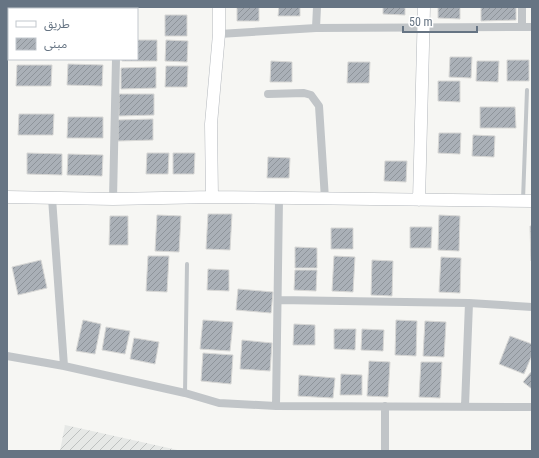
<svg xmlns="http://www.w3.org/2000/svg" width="539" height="458" font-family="'Roboto Condensed','Noto Sans Arabic',sans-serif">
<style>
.industrial{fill:url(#industrial-furrows)}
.building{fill:url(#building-hatch);stroke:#d7d7d5}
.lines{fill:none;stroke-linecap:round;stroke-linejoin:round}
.secondary-casing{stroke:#b4b8bd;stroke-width:13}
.lane{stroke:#c1c5c8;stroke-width:4}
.street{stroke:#c1c5c8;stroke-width:8}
.secondary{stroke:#fff;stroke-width:12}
</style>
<defs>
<pattern id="industrial-furrows" width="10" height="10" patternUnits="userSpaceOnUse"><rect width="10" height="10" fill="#e6e8e6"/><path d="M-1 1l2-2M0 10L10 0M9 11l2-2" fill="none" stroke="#bec1c0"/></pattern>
<pattern id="building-hatch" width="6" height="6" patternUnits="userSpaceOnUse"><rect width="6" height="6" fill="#aab0b7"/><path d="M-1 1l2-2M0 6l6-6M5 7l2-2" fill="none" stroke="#8e949a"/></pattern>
</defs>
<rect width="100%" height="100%" fill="#f6f6f3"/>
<path class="industrial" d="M65,425L182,451H60Z"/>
<path class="building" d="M237,7H259V21H237Z
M279,7H300V16H278Z
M383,7H405V15L383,14Z
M438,7H460V19L438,18Z
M481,7H516V20L481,21Z
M165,15H187V36H165Z
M137,40H157V61H122V59H137Z
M166,40L188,41L187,62L165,61Z
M450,57H472L471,78L449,77Z
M507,60H529V81H507Z
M271,61L292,62V82H270Z
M477,61H499L498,82L476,81Z
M348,62H370L369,83H347Z
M68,64L103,65L102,86L67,85Z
M17,65H52L51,86H16Z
M166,66H188L187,87H165Z
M156,67V88L121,89V68Z
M438,81H460V102L438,101Z
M119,94H154V115L119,116Z
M480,107H515L516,128H480Z
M19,114H54L53,135H18Z
M68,117H103V138H67Z
M153,119V140L118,141V120Z
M439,133H461L460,154L438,153Z
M473,135L495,136L494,157L472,156Z
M27,153L62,154V175L27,174Z
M147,153H169L168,174H146Z
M173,153H195L194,174H173Z
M68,154L103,155L102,176L67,175Z
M268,157L290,158L289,178H267Z
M385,161H407L406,182L384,181Z
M208,214H232L230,250L206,249Z
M157,215L181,216L179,252L155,251Z
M439,215L460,216L459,251L438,250Z
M110,216H128V245H109Z
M530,226H532V261H531Z
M410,227H432L431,248H410Z
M331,228H353V249H331Z
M295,247L317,248V268H295Z
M148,256H169L167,292L146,291Z
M334,256L355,257L353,292L332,291Z
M441,257L461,258L460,293L439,292Z
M41,260L47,288L18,295L12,267Z
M372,260L393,261L392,296L371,295Z
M208,269L229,270V291L207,290Z
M295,270H317L316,291L294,290Z
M238,289L273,292L271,313L236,310Z
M83,320L101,324L95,354L76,351Z
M203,320L233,322L230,351L200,349Z
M396,320L417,321L416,356L395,355Z
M425,321L446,322L444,357L423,356Z
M294,324L315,325V345H293Z
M106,327L130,331L125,354L102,350Z
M334,329H356L355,350L334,349Z
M362,329L384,330L383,351L361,350Z
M510,336L532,344V355L524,374L499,364Z
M134,338L159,342L155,364L130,359Z
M242,340L272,343L270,371L240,369Z
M203,353L233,355L231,384L201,381Z
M369,361L390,362L388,397L367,396Z
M421,362H442L440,398L419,397Z
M531,372L532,373V389L523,382Z
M341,374L362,375V395H340Z
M299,375L335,378L333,398L298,396Z"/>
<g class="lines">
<defs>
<path id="secondary" d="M7,197L113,199L212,197L532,201
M212,197L211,124L219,34V7
M419,200L424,7"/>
</defs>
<use href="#secondary" class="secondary-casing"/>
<path class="lane" d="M523,200L527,90
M185,393L187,264"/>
<path class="street" d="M117,9V7
M522,27V7
M316,28L317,7
M219,34L316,28L532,27
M268,94L304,93L311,95L319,106L325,199
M52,198L64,366
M113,199L116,59
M279,199L276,406L532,407
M278,300L469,303L532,307
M7,356L64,366L185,393L219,403L276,406
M385,406V451
M465,406L469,303"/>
<use href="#secondary" class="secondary"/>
</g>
<rect width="539" height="458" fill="none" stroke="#667483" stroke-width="16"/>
<rect x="8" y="8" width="130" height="52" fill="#ffffff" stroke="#c2c7cd"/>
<rect x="16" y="21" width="20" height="6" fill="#ffffff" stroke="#c2c7cd"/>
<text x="44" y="28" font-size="12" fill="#667483">طريق</text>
<rect x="16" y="38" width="20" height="12" fill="url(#building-hatch)" stroke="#c2c7cd"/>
<text x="44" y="48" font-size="12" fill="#667483">مبنى</text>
<path d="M403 26v6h74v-6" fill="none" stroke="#667483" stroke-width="2"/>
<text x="409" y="26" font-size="12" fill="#667483" stroke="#ffffff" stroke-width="3" paint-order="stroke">50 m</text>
</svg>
